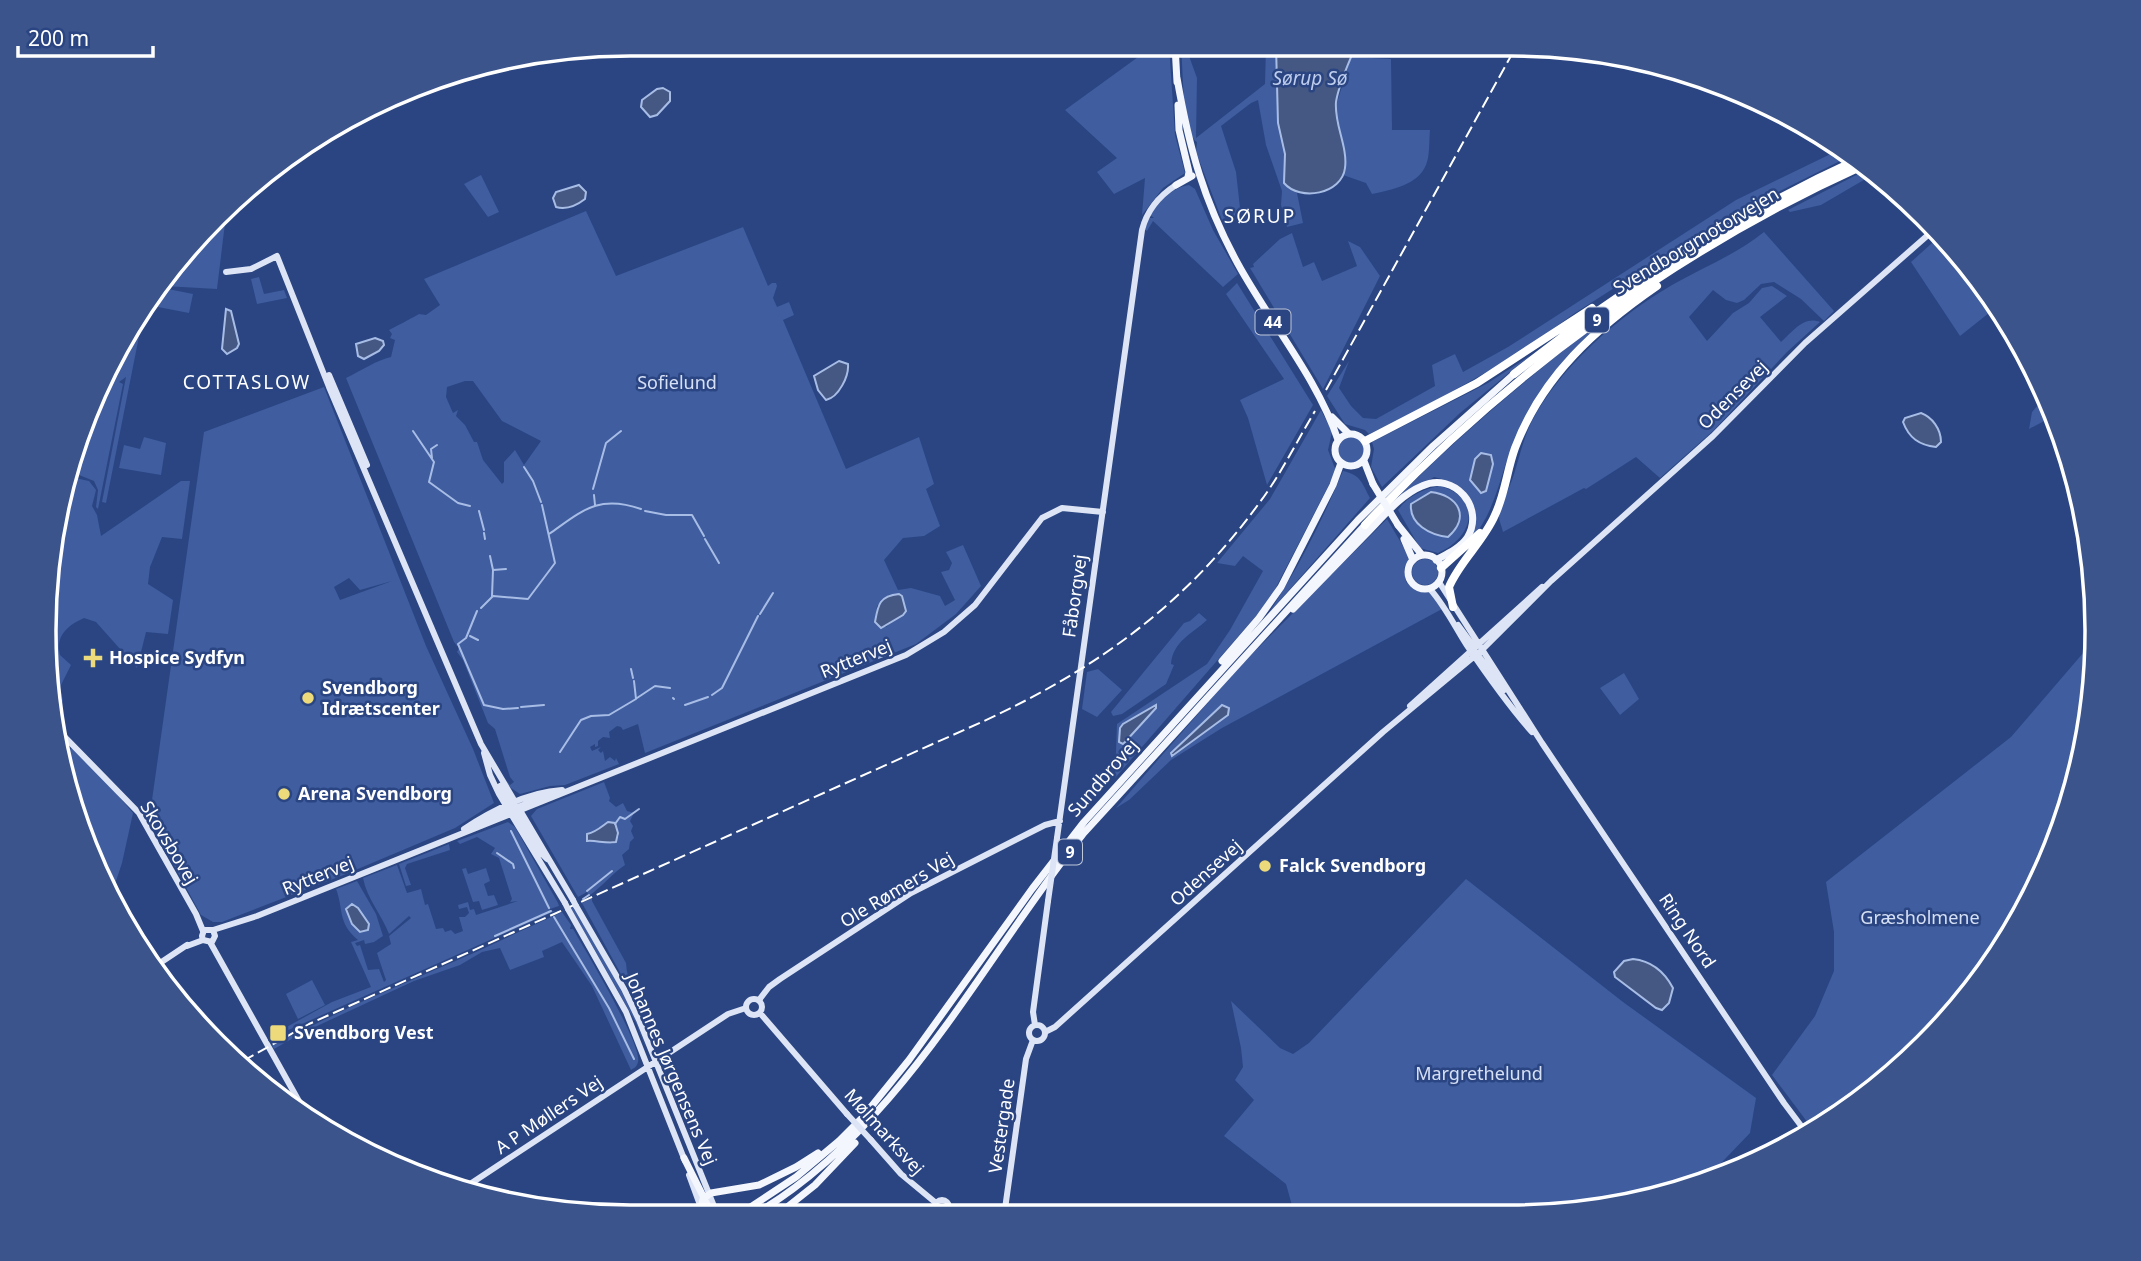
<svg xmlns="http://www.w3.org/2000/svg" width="2141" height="1261" font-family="'Noto Sans',sans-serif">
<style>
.green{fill:#3f5d9f;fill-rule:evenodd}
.water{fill:#455884;stroke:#a8bde6;stroke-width:2}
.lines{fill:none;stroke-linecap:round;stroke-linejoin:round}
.stream{stroke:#a8bde6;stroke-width:2}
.secondary{stroke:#dce4f6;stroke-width:6}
.primary{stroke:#f4f6fd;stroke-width:7}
.highway{stroke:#fff;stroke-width:8}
.rail{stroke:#fff;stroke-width:2;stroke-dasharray:12 5;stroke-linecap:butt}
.secondary-bridge{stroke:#dce4f6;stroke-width:6}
.primary-bridge{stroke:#f4f6fd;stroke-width:7}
.poi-dot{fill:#ecda7b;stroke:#2a4582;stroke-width:2.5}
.labels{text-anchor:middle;stroke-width:5;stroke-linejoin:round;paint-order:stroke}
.shield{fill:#2a4582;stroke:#bfc7da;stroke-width:2}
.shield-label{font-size:16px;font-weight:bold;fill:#fff}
.street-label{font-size:18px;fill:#fff;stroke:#2a4582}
.park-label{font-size:18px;fill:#d6e0f5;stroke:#2a4582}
.poi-label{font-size:18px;font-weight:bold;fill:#fff;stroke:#2a4582;text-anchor:start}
.water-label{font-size:19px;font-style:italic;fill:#bfceee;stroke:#2a4582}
.neighbourhood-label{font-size:19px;letter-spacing:2px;fill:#fff;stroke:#2a4582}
.rim{fill:none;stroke:#fff;stroke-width:3.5}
</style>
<rect width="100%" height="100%" fill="#2a4582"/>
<path class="green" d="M1156,44L1169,45L1175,135L1185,173L1163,188L1142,215L1145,178L1114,194L1097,172L1117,158L1065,110Z
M1181,45H1185L1197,78L1196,138L1265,84L1266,45H1276L1278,123L1285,154L1284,177L1289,189L1297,193L1303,223L1287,227L1281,205L1282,191L1266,145L1258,100L1251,103L1221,126L1236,172L1241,217L1222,220L1196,152L1197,142C1182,132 1183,65 1181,45Z
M1351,57L1391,59L1392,130H1430C1429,140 1430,156 1426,165C1418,185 1391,190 1372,194L1366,183L1343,175L1346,166L1336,106Z
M1843,148L1852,155L1774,194L1677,248L1575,313L1513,357L1414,413L1369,434L1365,430L1345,424L1327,396L1349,361L1339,388L1351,406L1363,418L1376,419L1435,386L1432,365L1455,354L1463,372L1508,347L1736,200Z
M1868,169L1874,174L1821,205L1790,212L1788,210Z
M481,175L499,212L488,217L464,184Z
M1189,185L1195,189L1213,230L1238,274L1223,287L1153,221L1147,231L1145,230L1149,218H1154L1150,215C1160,201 1171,188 1189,185Z
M586,211L616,276L743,227L768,286L772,283H776L777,286L773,298L777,307L789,302L794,315L783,320L846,469L919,437L934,484L926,489L940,526L924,536L903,538L884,560L898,590L911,588L940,596L945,606L955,600L941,572L949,570L952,563L946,552L963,545L981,586L956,614L916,644L645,753L638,724L623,730L621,727L617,726L609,732L610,738L603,737L598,741V746L595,747V744L590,747L592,751L601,747L598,750L601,753L603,751L605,761L610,757L615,761L616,758L619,764L565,785L550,786L520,794L511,788L504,778L510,785L514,782L510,777L495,729L488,723L463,660L457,652L460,646H457L454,642L346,378C362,370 377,360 391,357L395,340L390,338L392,334L389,330C400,324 407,321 419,314L426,315L440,305L424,279ZM465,381H473L502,421L541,441L524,465L515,450L504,462V482L502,484L483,460L477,442H474L465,425L456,416L458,410L453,413L446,397L447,387ZM889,595L906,610L886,627L875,619L877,606Z
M226,215L217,289L164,286L163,288L193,294L189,313L158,307L163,288L157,289Z
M1764,232L1834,311L1824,321L1801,299L1774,282L1761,284L1744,300L1737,303L1726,300L1713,290L1689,317L1707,341L1733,313L1749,303L1762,288L1772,286L1787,296L1760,317L1781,342C1791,333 1804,315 1820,322L1787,352L1714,430L1660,478L1636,457L1586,489L1584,488L1503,532C1502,527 1499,521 1499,516C1500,506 1512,483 1515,471C1520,454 1524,437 1532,421C1560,367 1620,315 1672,285C1702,268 1737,254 1764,232Z
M1292,233L1303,267L1314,262L1322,281L1357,266L1348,241L1360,247L1380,276L1323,389L1250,268L1254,267L1253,264L1280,239Z
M1941,235L1999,305L1960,336L1911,262Z
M259,277L264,294L284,290L287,298L257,304L251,279Z
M1237,283L1313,405L1267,485L1248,418L1240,400L1284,379L1226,294Z
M146,301L106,503L102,502L126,377L119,382L123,384L98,509L96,507L98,490L94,481L79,475L64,478Z
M1597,324L1598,326C1563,360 1533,398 1513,444C1499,478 1495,514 1469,542C1484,507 1470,485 1434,477L1392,503C1456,438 1525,380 1597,324Z
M1531,355L1460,413L1382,487L1371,467L1374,449L1372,442L1488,383Z
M324,387L426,646L473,749L494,803L455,828L346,874L222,922H213L201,915L163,845L152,800L204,432ZM349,578L360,590L392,581L340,600L334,587Z
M2047,395L2059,428H2054L2048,419L2029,429L2032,412Z
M1321,410L1332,432L1328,450L1336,471L1269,601L1115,778L1117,724L1207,664L1230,630L1263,571L1243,556L1235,566L1217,563L1270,499Z
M144,437L166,443L161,475L119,468L124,445L140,449Z
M1338 450a13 13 0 1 1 26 0a13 13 0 1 1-26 0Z
M1343,471C1361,475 1362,483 1370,498L1268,614C1298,569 1322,521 1343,471Z
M75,478L89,481L96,490L92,506L97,515L101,536L181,481H190L182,539L162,537L150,567L148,584L173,600L168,634L146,632L137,668L96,622L84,618C68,625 55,636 60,655L71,665L60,687L63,701L54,713L45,668L64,482Z
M1440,486C1483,498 1474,538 1438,553L1420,548L1398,510C1408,496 1423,489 1440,486Z
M1387,519L1410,558L1404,568L1406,582L1413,588L1430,593L1442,609L1222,728L1171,760L1129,800L1116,808L1238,668Z
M1412 572a13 13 0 1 1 26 0a13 13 0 1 1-26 0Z
M1199,613L1207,620C1192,634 1173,641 1171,664L1174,665L1166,684L1122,714L1113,716L1111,712L1184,623L1190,621Z
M2096,638L2086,745L2053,855L1999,956L1925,1046L1814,1131L1772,1075L1815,1016L1834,971V932L1826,882L2011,737Z
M1098,669L1122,690L1097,717L1082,709L1087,672Z
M1624,673L1639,699L1620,715L1600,688Z
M72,748L110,786L133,813L122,863L113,890L75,819L62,755Z
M604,782L610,798L609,801L616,807L623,803L627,811L634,813L630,821L633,826L631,831L634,838L630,842L629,849L622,855L625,865C610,875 598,892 583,899L588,894L587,892L578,897L531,816L537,809ZM609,823H614L619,836L613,844L586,840L587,834C595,830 600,826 609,823Z
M508,822L515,827L558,903L559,906L550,909V911H555L284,1032L283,1029L332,1002L371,987L351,942L358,940C337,922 344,910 336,889L357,881L376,914L383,936L374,942L365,944L364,940L355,943L357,946L360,945L368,970L379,969L384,982L386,980L377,953L391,944L389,936L411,918L409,916L389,934C382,915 367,899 363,878L397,865L407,893L421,889L425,905L428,904L436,929L443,928L445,932L451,930L455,934L463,931L459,917H465L469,913L467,907L459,909L458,905L468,902L470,910L474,909L476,915L518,901L510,902L512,899L499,858L491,854L495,848L477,837L460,844L457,841ZM356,906L364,918L368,930L362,932L352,924L346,909Z
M449,844L450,850L407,864L405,868L411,885L406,886L399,864Z
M466,868L468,874L486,868L490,881L484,884L488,896L494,895L498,905L482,910L479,901L473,902L462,869Z
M1466,879L1623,1002L1756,1098L1750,1133L1699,1186L1549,1216H1302L1293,1209L1286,1184L1224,1136L1254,1100L1235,1080L1243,1067L1241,1048L1231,1001L1280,1048L1293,1054L1309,1043Z
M592,898V901L626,963L627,972L651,1029L582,903Z
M573,907L617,982L637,1023L648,1053L636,1023L571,908Z
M562,912L571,925L570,929H573C584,948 643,1046 638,1062C637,1067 634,1068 631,1070L592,986L562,942L542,951L544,957L510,970L500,948L482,952L460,965L414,981L302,1033L274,1049L272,1045L359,1003L476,952Z
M312,980L325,1005L298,1019L286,994Z"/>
<path class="water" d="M1276,45H1356C1349,63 1339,83 1336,102C1334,124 1348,147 1345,168C1342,194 1300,202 1284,183L1285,154L1278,123Z
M663,88L670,92V101L657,115L650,117L641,107L642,100L657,89Z
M579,185L586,192L585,199C576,206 567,210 556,207L553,198L556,192Z
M226,309L231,311L239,344L237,348L227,354L222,349Z
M375,338L383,341L384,345L379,351L364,359L358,356L356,344Z
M839,361L848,364C849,376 839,397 826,400L818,390L814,376Z
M1921,413C1932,417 1941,429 1941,442L1936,447C1919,445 1909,438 1903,422L1905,418Z
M1481,453L1491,455L1493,464L1486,491L1481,493L1470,480L1475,459Z
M1431,492C1458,495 1471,517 1448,537C1430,535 1409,524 1411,504Z
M899,594L902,596L906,611L903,615L881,628L875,622C878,605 879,596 899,594Z
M1156,705V708L1125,742L1123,744L1119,742L1120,728L1123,724Z
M1222,705L1229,708L1228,715L1172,756L1171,753Z
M608,822L615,823L618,833L616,842C606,844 596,840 587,841V834C596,832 601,827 608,822Z
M352,904L358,908L369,924L368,930L360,932L352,924L346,909Z
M1633,959C1652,961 1664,971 1673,988L1669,1003L1662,1010L1656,1008L1615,977L1614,972L1624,961Z"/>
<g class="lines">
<path class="stream" d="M413,431L434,462L429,482L458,503L470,506
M432,458L431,449L437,445
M524,467L533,481L541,502
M593,489L606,443L621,431
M594,495L595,505
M479,511L484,530
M645,511L666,515H692L704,536
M484,533L485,539
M549,534C582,511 598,494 641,509
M705,539L719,563
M490,556L493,570L492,596
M493,570L506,569
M481,608L493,596L528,599L555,563L542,505
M477,611L466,638L458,644L484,705L503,709L518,708
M760,614L773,593
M470,636L478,640
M878,658L888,654
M631,669L633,678
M712,695L722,688L758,616
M637,698L655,686L670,688
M673,698L674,699
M685,705L708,697
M521,707L544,705
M560,752L581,720L591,716L609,715L636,699L634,681
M615,824L620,817L625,819L639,809
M511,831L549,908
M497,853L513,864L514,868
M587,891L612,871
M583,899L589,895
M554,917L609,1008L634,1059
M495,936L551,911"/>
<path class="secondary" d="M226,272L251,269L277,256L329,387L481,744L573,900
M329,375L367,465
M1439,582L1542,743L1784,1103L1808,1135
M1430,589C1445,606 1454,625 1466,644C1487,675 1507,704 1532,732
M1458,625L1474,647
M1475,651L1504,690
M1410,706L1542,587
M57,729L139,813L196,914L203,931
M484,753L490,775L499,794L565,903
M500,786L513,807
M514,810L540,852L547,859
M480,822L548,795
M464,829C493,810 527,792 562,790
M1057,838L1142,230C1147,210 1159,196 1176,185
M576,906L624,989L639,1020L718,1216
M568,909L626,1012L685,1161
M213,930L257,916L906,655L944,632L975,605L1042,518L1062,508L1103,512
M210,942L310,1121
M187,946L203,940L212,942L215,936L213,930H204L202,936L203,940
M154,967L187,945
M746 1007a8 8 0 1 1 16 0a8 8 0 1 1-16 0Z
M759,1000L769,987L780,979L911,893L1045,825L1060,821
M760,1013L847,1114
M1029 1033a8 8 0 1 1 16 0a8 8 0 1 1-16 0Z
M1035,1025L1033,1012L1048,901
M1045,1032L1055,1027L1383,732L1482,650L1551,581L1713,436L1805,343L1936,228
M871,1140L901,1174L936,1203
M689,1175L704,1216
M461,1190L728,1014L746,1008
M935 1207a7 7 0 1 1 14 0a7 7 0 1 1-14 0Z
M948,1211L960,1216
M1004,1216L1026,1059L1033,1040"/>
<path class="primary" d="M1175,45L1177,82
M1177,78C1189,148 1204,202 1238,264C1269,321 1318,379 1338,440
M1178,105L1179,130L1189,172L1188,177
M1176,185L1192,176
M1332,417L1349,434
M1335 450a16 16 0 1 1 32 0a16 16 0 1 1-32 0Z
M1364,461L1373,484
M1398,525L1422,555
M1404,539L1413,560
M1408 572a17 17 0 1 1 34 0a17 17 0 1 1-34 0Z
M1293,609C1317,584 1341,560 1365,535C1382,518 1400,495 1422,486C1454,471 1486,508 1467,538C1460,548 1447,554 1436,560
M1222,661L1259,618L1281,587L1333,485L1341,463
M684,1158L713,1216
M701,1208L703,1199L711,1193L759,1185L796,1167L818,1153
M737,1216L796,1177L839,1141L862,1118L909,1060L1032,889L1084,822L1358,520L1433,446L1514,374
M752,1216C900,1130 979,965 1083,834L1365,525
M776,1216L815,1185L855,1143"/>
<path class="highway" d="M1514,374C1620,290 1734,216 1857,160
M1365,441L1477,383L1592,308
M1365,525C1506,375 1676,250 1864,165
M1441,568L1480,533
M1453,607L1449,587C1460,561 1484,541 1495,515C1505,494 1507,470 1515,448C1542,376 1596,328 1657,286"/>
<path class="rail" d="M1326,390L1517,45
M243,1061L309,1024L984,721C1098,668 1186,604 1260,502C1281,474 1297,441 1315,411"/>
<path class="secondary-bridge" d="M573,900L576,906
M1048,901L1057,838
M565,903L568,909
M847,1114L871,1140"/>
<path class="primary-bridge" d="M1373,484L1398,525"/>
</g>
<g class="poi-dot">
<path d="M89.5 647.5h7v7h7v7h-7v7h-7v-7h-7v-7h7z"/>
<circle cx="308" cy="698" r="7"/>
<circle cx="284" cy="794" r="7"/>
<circle cx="1265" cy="866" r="7"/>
<rect x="269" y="1024" width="18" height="18" rx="3.5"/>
</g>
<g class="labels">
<g class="shield">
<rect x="1585" y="307.5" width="24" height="25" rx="5"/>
<rect x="1255.5" y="309.5" width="35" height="25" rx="5"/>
<rect x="1058" y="839.5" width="24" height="25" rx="5"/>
</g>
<g class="shield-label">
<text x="1597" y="326">9</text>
<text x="1273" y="328">44</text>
<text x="1070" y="858">9</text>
</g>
<g class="street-label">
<text transform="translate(1696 241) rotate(-31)" y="6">Svendborgmotorvejen</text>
<text transform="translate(1733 395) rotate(-45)" y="6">Odensevej</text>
<text transform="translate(1075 596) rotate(-82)" y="6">Fåborgvej</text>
<text transform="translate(856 659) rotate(-22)" y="6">Ryttervej</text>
<text transform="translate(1103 778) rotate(-49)" y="6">Sundbrovej</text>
<text transform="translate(169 843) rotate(59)" y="6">Skovsbovej</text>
<text transform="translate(1206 873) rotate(-42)" y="6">Odensevej</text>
<text transform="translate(318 876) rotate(-22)" y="6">Ryttervej</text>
<text transform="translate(897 890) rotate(-31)" y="6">Ole Rømers Vej</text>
<text transform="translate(1687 931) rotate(56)" y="6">Ring Nord</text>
<text transform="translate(671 1069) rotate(67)" y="6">Johannes Jørgensens Vej</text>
<text transform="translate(549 1115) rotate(-34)" y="6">A P Møllers Vej</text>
<text transform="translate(1002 1126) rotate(-82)" y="6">Vestergade</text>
<text transform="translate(884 1132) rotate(48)" y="6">Mølmarksvej</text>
</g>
<g class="park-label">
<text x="677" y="389">Sofielund</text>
<text x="1920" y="924">Græsholmene</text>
<text x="1479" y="1080">Margrethelund</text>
</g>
<g class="poi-label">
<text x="109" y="664">Hospice Sydfyn</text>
<text x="322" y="694">Svendborg<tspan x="322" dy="21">Idrætscenter</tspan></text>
<text x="298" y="800">Arena Svendborg</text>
<text x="1279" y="872">Falck Svendborg</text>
<text x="294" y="1039">Svendborg Vest</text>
</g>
<g class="water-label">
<text x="1310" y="85">Sørup Sø</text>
</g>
<g class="neighbourhood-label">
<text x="1260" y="223">SØRUP</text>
<text x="247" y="389">COTTASLOW</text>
</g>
</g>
<path d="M0 0H2141V1261H0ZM630 56H1511A574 574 0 0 1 2085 630V631A574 574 0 0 1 1511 1205H630A574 574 0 0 1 56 631V630A574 574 0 0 1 630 56Z" fill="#3b548c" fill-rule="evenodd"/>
<path class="rim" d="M630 56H1511A574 574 0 0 1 2085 630V631A574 574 0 0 1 1511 1205H630A574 574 0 0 1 56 631V630A574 574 0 0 1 630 56Z"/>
<path d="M18 46v10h135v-10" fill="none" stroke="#ffffff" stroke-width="3.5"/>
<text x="28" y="46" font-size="21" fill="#ffffff" stroke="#2a4582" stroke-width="5" paint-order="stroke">200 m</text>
</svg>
